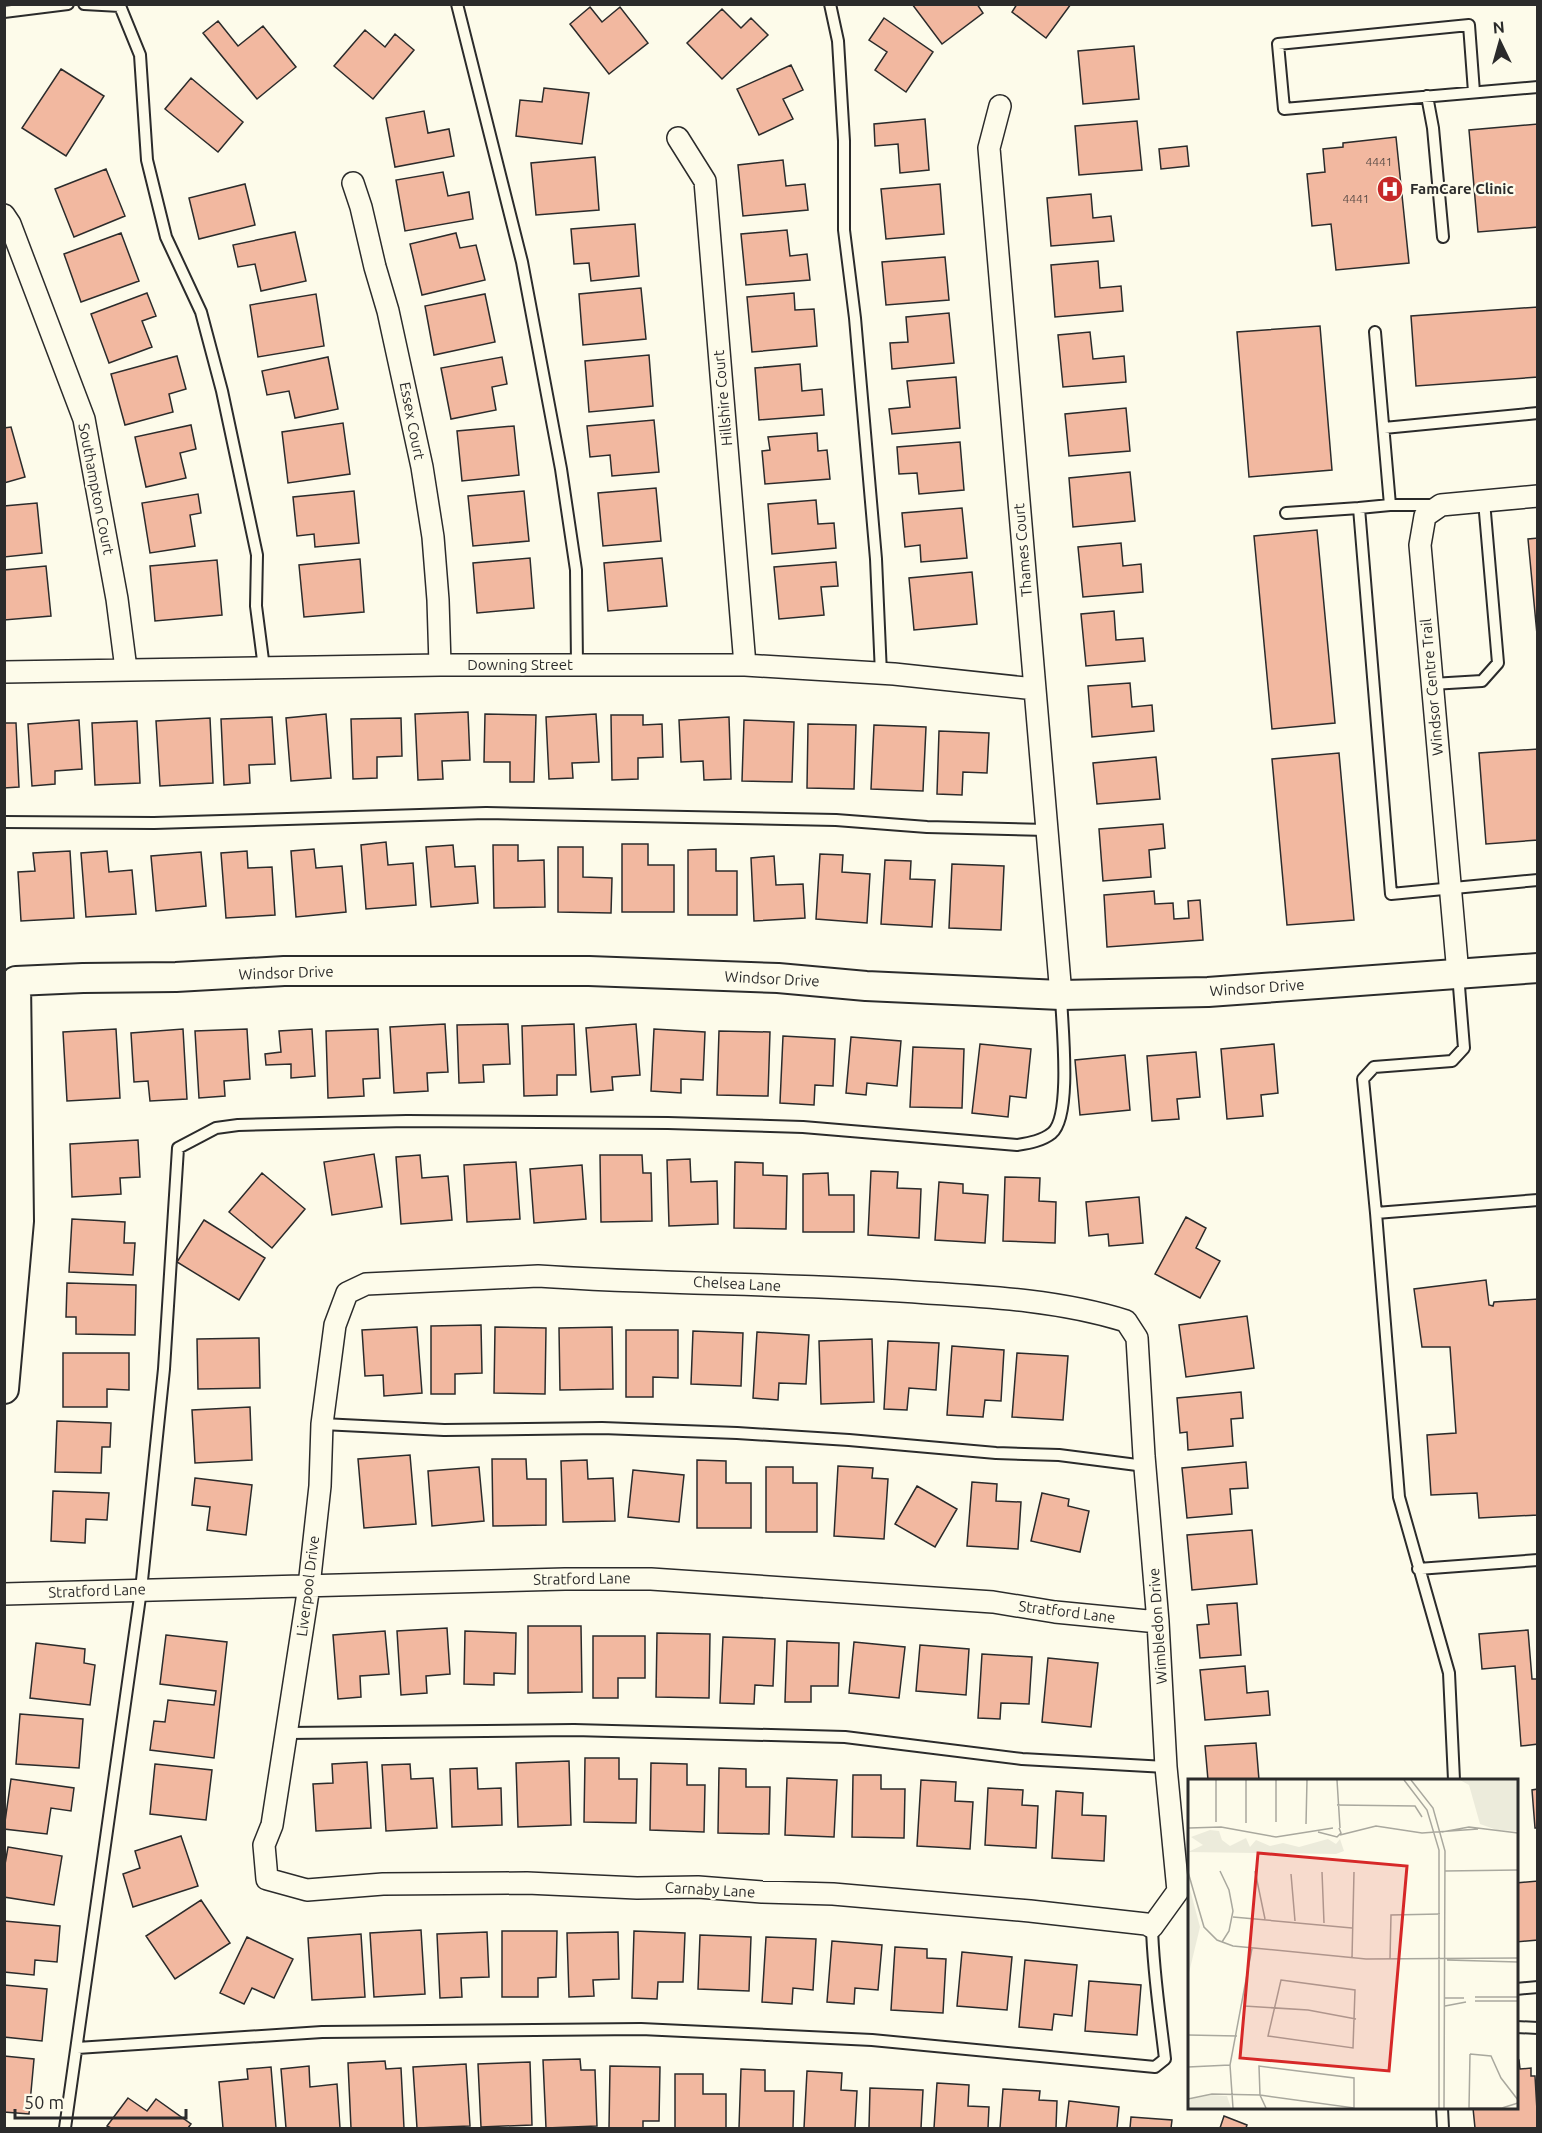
<svg xmlns="http://www.w3.org/2000/svg" width="1542" height="2133" font-family="Ubuntu,sans-serif">
<style>
.building{fill:#f2b8a0;stroke:#2b2b2b;stroke-width:1.5}
.lines{fill:none;stroke-linecap:round;stroke-linejoin:round}
.lane-casing{stroke:#2b2b2b;stroke-width:14}
.street-casing{stroke:#2b2b2b;stroke-width:24}
.secondary-casing{stroke:#2b2b2b;stroke-width:32}
.lane{stroke:#fdfbea;stroke-width:10}
.street{stroke:#fdfbea;stroke-width:21}
.secondary{stroke:#fdfbea;stroke-width:28}
.labels{text-anchor:middle;stroke-width:4.5;stroke-linejoin:round;paint-order:stroke}
.number-label{font-size:12px;fill:#5d4e48}
.poi-label{font-size:15px;font-weight:bold;fill:#2b2b2b;stroke:#fdfbea;text-anchor:start}
.street-label{font-size:15px;fill:#2b2b2b;stroke:#fdfbea}
.inset-road{fill:none;stroke:#a9a89e;stroke-width:1.5}
.view{fill:#d62828;fill-opacity:0.15;stroke:#d62828;stroke-width:3}
.inset-edge{fill:none;stroke:#2b2b2b;stroke-width:3}
</style>
<rect width="100%" height="100%" fill="#fdfbea"/>
<path class="building" d="M912,4H977L983,13L942,44Z
M1017,4H1071L1046,38L1012,12Z
M590,7L602,22L620,7L648,43L609,74L570,24Z
M722,9L741,28L751,18L768,35L722,79L687,43Z
M884,18L933,52L906,92L875,70L887,52L869,40Z
M218,21L238,46L263,26L296,67L257,99L203,33Z
M365,30L385,47L395,34L414,50L373,99L334,66Z
M1134,46L1139,99L1083,104L1078,51Z
M791,65L803,90L783,99L793,119L759,135L737,89Z
M61,69L104,96L66,156L22,128Z
M191,78L243,122L218,152L165,109Z
M544,88L589,93L582,144L516,136L520,100L542,102Z
M424,111L428,133L449,129L454,156L395,167L386,118Z
M925,119L929,170L900,173L898,144L875,146L874,124Z
M1137,121L1142,170L1079,175L1075,126Z
M1538,124V227L1478,232L1469,130Z
M1396,137L1409,263L1336,270L1331,224L1312,226L1307,174L1325,172L1323,149L1343,147V143Z
M1187,146L1189,166L1161,169L1159,149Z
M595,157L599,210L536,215L531,163Z
M783,160L786,186L805,184L808,210L743,216L738,165Z
M106,169L125,216L74,237L55,189Z
M443,172L448,196L469,192L473,219L405,231L396,180Z
M245,184L255,225L199,239L189,198Z
M940,184L944,234L886,239L881,189Z
M1091,194L1093,218L1111,216L1114,241L1051,246L1047,198Z
M635,224L639,276L591,281L589,263L574,264L571,229Z
M787,230L790,256L807,254L810,280L746,285L741,234Z
M295,232L306,281L261,291L255,264L238,267L233,245Z
M121,233L139,281L81,302L64,254Z
M456,233L460,248L476,245L485,280L422,295L410,244Z
M945,257L949,300L886,305L882,262Z
M1098,261L1100,288L1121,286L1123,311L1055,317L1051,265Z
M641,288L646,339L583,345L579,294Z
M147,293L156,316L142,321L152,347L109,363L91,314Z
M794,293L795,310L814,309L817,346L752,352L747,297Z
M316,294L324,346L258,357L250,305Z
M485,294L495,342L434,355L425,306Z
M1538,307V377L1416,386L1411,316Z
M949,313L954,363L892,369L890,343L908,342L906,317Z
M1320,326L1332,470L1249,477L1237,332Z
M1090,332L1093,359L1124,356L1126,382L1063,387L1058,335Z
M649,355L653,406L589,412L585,361Z
M177,356L186,389L169,394L173,412L125,425L111,374Z
M328,357L338,409L295,418L289,391L267,395L262,371Z
M502,357L507,384L492,387L496,410L451,419L441,368Z
M800,364L802,391L822,389L824,415L759,420L755,368Z
M956,377L960,428L892,434L889,409L910,407L907,381Z
M1126,408L1130,451L1069,456L1065,414Z
M654,420L659,472L612,476L610,455L590,457L587,426Z
M343,423L350,474L288,483L282,432Z
M191,425L196,449L180,453L186,478L146,487L135,437Z
M514,426L519,475L462,481L457,431Z
M11,427L25,477L4,483V428Z
M817,433L818,451L827,450L830,479L765,484L762,451L770,450L768,437Z
M960,442L964,490L919,494L917,473L899,474L897,447Z
M1130,472L1135,521L1073,527L1069,478Z
M656,488L661,541L603,546L598,493Z
M354,491L359,543L315,547L314,534L297,536L293,497Z
M524,491L529,541L473,546L468,496Z
M198,494L201,513L190,515L195,546L150,553L142,503Z
M816,500L818,524L834,523L836,548L772,554L768,504Z
M37,503L42,553L4,557V506Z
M962,508L967,558L921,562L920,545L905,547L902,513Z
M1317,530L1335,723L1272,729L1254,536Z
M1538,538V645L1528,539Z
M1121,543L1123,566L1141,564L1143,592L1083,597L1078,547Z
M530,558L534,608L477,613L473,563Z
M662,558L667,606L608,611L604,563Z
M360,559L364,612L304,617L299,565Z
M217,560L222,615L155,621L150,566Z
M836,562L838,586L821,587L824,615L779,619L774,567Z
M46,566L51,616L4,620V570Z
M972,572L977,624L914,630L909,578Z
M1114,611L1116,640L1143,638L1145,661L1086,666L1081,614Z
M1130,683L1132,707L1152,705L1154,731L1092,737L1088,686Z
M468,712L470,760L442,761L443,779L418,780L415,714Z
M326,714L331,778L291,781L286,718Z
M485,714L536,715L534,782H510V762H484Z
M596,714L599,762L572,763L573,778L549,779L546,717Z
M611,715H643V725L662,724L663,757L638,758V779L612,780Z
M272,717L275,764L249,765L250,783L224,785L221,719Z
M729,717L731,779L704,780L703,761L681,762L679,720Z
M210,718L213,783L160,786L156,721Z
M401,718L402,756L377,757V778L353,779L351,719Z
M79,720L82,769L55,771V784L32,786L28,724Z
M744,720L794,722L792,782L742,781Z
M137,721L140,783L95,785L92,723Z
M4,723H16L19,787L4,788Z
M808,724L856,725L854,789L807,788Z
M874,725L926,727L923,791L871,789Z
M939,731L989,733L987,773L963,772L962,795L937,794Z
M1538,749V840L1486,844L1479,753Z
M1339,753L1354,920L1287,925L1272,759Z
M1156,757L1160,799L1097,804L1093,763Z
M1163,824L1165,848L1149,850L1151,877L1103,881L1099,829Z
M386,842L388,865L413,863L416,905L366,909L361,845Z
M622,844H648V865H674V912H622Z
M453,845L455,867L475,866L478,903L431,907L426,847Z
M493,845H518V861L544,860L545,907L494,908Z
M558,847H583V877L612,878L611,913L558,912Z
M314,849L316,868L342,866L346,912L296,917L291,851Z
M716,849V871H737V915H688V850Z
M70,851L74,918L21,921L18,872L35,871L33,853Z
M107,851L109,872L132,870L136,914L86,917L81,853Z
M247,851L248,868L272,867L275,915L226,918L221,853Z
M201,852L206,906L156,911L151,856Z
M820,854L843,855L842,872L870,874L867,923L816,919Z
M774,856L776,885L803,884L805,918L754,921L751,858Z
M885,860L911,861L910,879L935,880L932,927L881,924Z
M952,864L1004,866L1001,930L949,928Z
M1154,891L1155,904L1173,903L1174,919L1189,918L1188,901L1200,900L1203,940L1107,947L1104,895Z
M445,1024L448,1072L427,1073L428,1091L394,1093L390,1027Z
M508,1024L510,1064L483,1065L484,1082L459,1083L457,1025Z
M574,1024L576,1075H557V1095L524,1096L522,1026Z
M636,1024L640,1075L612,1077L613,1090L591,1092L586,1028Z
M116,1029L120,1098L67,1101L63,1032Z
M183,1029L187,1099L150,1101L148,1081L134,1082L131,1033Z
M247,1029L250,1079L224,1081L225,1096L199,1098L195,1031Z
M312,1029L315,1076L291,1078V1064L266,1065L265,1054L281,1052L279,1031Z
M378,1029L380,1078L363,1079L364,1096L328,1098L326,1031Z
M654,1029L705,1032L703,1080L681,1079V1093L651,1091Z
M719,1031L770,1032L768,1096L717,1095Z
M783,1036L835,1039L833,1086L815,1085L814,1105L780,1103Z
M851,1037L901,1041L897,1086L867,1083L866,1095L846,1093Z
M980,1044L1031,1049L1026,1098L1010,1096L1008,1117L972,1113Z
M1274,1044L1278,1093L1261,1095L1263,1116L1227,1119L1221,1049Z
M913,1047L964,1049L962,1108L910,1107Z
M1196,1052L1200,1097L1177,1099L1179,1119L1152,1121L1147,1056Z
M1125,1055L1130,1110L1080,1115L1075,1060Z
M138,1140L140,1177L120,1178L121,1194L72,1197L70,1144Z
M374,1154L382,1207L332,1215L324,1162Z
M420,1155L422,1178L448,1176L452,1220L401,1224L396,1157Z
M600,1155H642L643,1173H651L652,1221L601,1222Z
M690,1159L691,1182L717,1181L718,1224L669,1226L667,1160Z
M516,1162L520,1219L467,1222L464,1165Z
M735,1162L763,1163V1175L787,1176L786,1229L734,1228Z
M582,1165L586,1219L534,1223L530,1169Z
M871,1171L898,1172L897,1188L921,1189L919,1238L868,1235Z
M262,1173L305,1209L272,1248L229,1212Z
M828,1173L829,1195H854V1232H803V1174Z
M1005,1177L1040,1178L1039,1201L1056,1202L1055,1243L1003,1241Z
M939,1182L963,1184V1193L988,1195L985,1243L935,1240Z
M1139,1197L1143,1243L1109,1246L1108,1234L1089,1236L1086,1202Z
M1186,1217L1206,1228L1196,1248L1220,1261L1200,1298L1155,1274Z
M72,1219L125,1222L124,1243H135L133,1275L69,1272Z
M204,1220L265,1258L239,1300L177,1262Z
M1486,1280L1489,1305L1493,1306L1494,1302L1538,1299V1515L1479,1518L1477,1493L1431,1495L1427,1435L1456,1433L1450,1347H1422L1414,1289Z
M67,1283L136,1285L135,1335L76,1334V1317H66Z
M1247,1316L1254,1368L1186,1377L1179,1325Z
M481,1325L482,1373L455,1374V1394H431V1326Z
M417,1327L422,1393L384,1396L383,1375L365,1376L362,1330Z
M495,1327L546,1328L545,1394L494,1393Z
M612,1327L613,1389L560,1390L559,1328Z
M626,1330H678V1378L653,1377V1397H626Z
M693,1331L743,1333L741,1386L691,1384Z
M757,1332L809,1335L806,1384L779,1383L778,1400L753,1398Z
M259,1338L260,1388L198,1389L197,1339Z
M872,1339L874,1402L821,1404L819,1341Z
M888,1341L939,1343L936,1390L909,1388L907,1410L884,1409Z
M952,1346L1004,1350L1001,1401L985,1400L983,1417L947,1415Z
M63,1353H129V1390L107,1389V1407H63Z
M1017,1353L1068,1356L1063,1420L1012,1417Z
M1241,1392L1243,1418L1231,1419L1233,1446L1188,1450L1187,1432L1180,1433L1177,1398Z
M250,1407L252,1460L195,1463L192,1410Z
M57,1421L111,1423L110,1447H102L101,1473L55,1472Z
M410,1455L416,1524L364,1528L358,1459Z
M492,1459H526L527,1479H546V1525L493,1526Z
M587,1460L588,1479L613,1478L615,1521L563,1522L561,1461Z
M697,1460L726,1461V1483H751V1528H697Z
M1246,1462L1248,1488L1230,1489L1232,1514L1187,1518L1182,1468Z
M838,1466L873,1468L872,1478L888,1479L884,1539L834,1536Z
M479,1467L484,1521L432,1526L428,1471Z
M766,1467H793V1483H817V1532H766Z
M633,1470L684,1475L679,1522L628,1517Z
M195,1478L252,1485L246,1535L207,1530L210,1507L192,1505Z
M972,1482L997,1484L996,1501L1021,1502L1018,1549L967,1546Z
M917,1486L957,1509L935,1547L895,1524Z
M53,1491L109,1493L107,1520L86,1519L85,1543L51,1541Z
M1042,1493L1069,1499L1068,1506L1089,1511L1080,1552L1031,1541Z
M1252,1530L1257,1584L1192,1590L1187,1535Z
M1237,1603L1241,1655L1200,1658L1197,1625L1209,1624L1207,1605Z
M528,1626H581L582,1692L528,1693Z
M447,1628L450,1674L426,1676L427,1693L401,1695L397,1631Z
M1528,1630L1532,1679H1538V1744L1521,1746L1515,1666L1482,1669L1479,1634Z
M385,1631L389,1674L360,1676L361,1697L338,1699L333,1635Z
M465,1631L516,1633L515,1674L494,1673V1685L464,1684Z
M657,1633L710,1634L709,1698L656,1697Z
M166,1635L227,1642L214,1758L150,1750L154,1721L165,1722L168,1700L214,1705L216,1691L160,1684Z
M593,1636H645V1678H618V1698H593Z
M723,1637L775,1639L773,1686L755,1685L754,1704L720,1703Z
M787,1641L839,1643L838,1686H811V1702H785Z
M854,1642L905,1647L899,1698L849,1693Z
M36,1643L85,1649L84,1663L95,1665L90,1705L30,1698Z
M920,1645L969,1649L966,1695L916,1691Z
M982,1654L1032,1657L1029,1704L1001,1703L1000,1719L978,1718Z
M1048,1658L1098,1663L1091,1727L1042,1722Z
M1245,1666L1247,1693L1268,1691L1270,1715L1205,1720L1200,1670Z
M20,1714L83,1719L79,1768L16,1764Z
M1256,1743L1259,1780H1208L1205,1746Z
M585,1758H619V1779H637L636,1823L584,1822Z
M569,1761L571,1825L518,1827L516,1763Z
M367,1762L371,1828L316,1831L313,1784L333,1783L332,1764Z
M651,1763L687,1764V1785H705L704,1832L650,1830Z
M155,1764L212,1770L206,1820L150,1814Z
M410,1764L411,1779L433,1778L437,1828L386,1831L382,1765Z
M477,1768L478,1789L501,1788L502,1825L452,1827L450,1769Z
M719,1768L746,1769V1787H770L769,1834L718,1833Z
M853,1775H881V1789H905L904,1838L852,1837Z
M787,1778L837,1780L834,1837L785,1835Z
M11,1779L74,1788L71,1811L51,1808L47,1834L4,1829Z
M921,1780L956,1782L955,1801L973,1802L970,1849L917,1846Z
M988,1788L1023,1790L1022,1805L1038,1806L1036,1848L985,1845Z
M1538,1789V1828H1535L1532,1790Z
M1056,1791L1083,1793L1082,1815L1106,1816L1104,1861L1052,1858Z
M181,1836L198,1886L133,1907L123,1874L140,1868L135,1851Z
M8,1847L62,1856L54,1905L4,1897V1870Z
M1538,1881V1940L1516,1942V1883Z
M201,1900L230,1943L175,1979L146,1936Z
M4,1921L60,1926L57,1962L35,1960L34,1975L4,1972Z
M421,1930L425,1994L374,1997L370,1933Z
M502,1931H557L556,1977L538,1978V1997H502Z
M634,1931L685,1933L683,1982H658L657,1999L632,1998Z
M487,1932L489,1977L461,1978L462,1997L440,1998L437,1934Z
M618,1932L619,1979L593,1980L594,1996L569,1997L567,1933Z
M361,1934L365,1997L312,2000L308,1938Z
M700,1935L751,1937L749,1991L698,1989Z
M247,1937L293,1959L274,1998L252,1988L244,2004L220,1993Z
M766,1937L816,1939L813,1990L793,1988L792,2004L762,2002Z
M832,1941L882,1945L878,1990L855,1988L854,2004L827,2002Z
M895,1947L927,1949V1958L946,1959L943,2013L891,2010Z
M962,1952L1012,1957L1007,2010L957,2006Z
M1025,1960L1077,1965L1072,2016L1054,2014L1052,2030L1019,2027Z
M1089,1981L1141,1985L1137,2035L1085,2031Z
M4,1985L47,1989L42,2041L4,2037Z
M4,2056L34,2059L29,2114L4,2112Z
M580,2059L581,2070H595L597,2126L546,2128L543,2060Z
M1516,2060H1519L1520,2069L1531,2068V2076H1535L1538,2128H1475L1473,2108H1516Z
M385,2061L386,2069L401,2068L404,2128H351L348,2063Z
M530,2062L532,2125L481,2127L478,2064Z
M466,2064L470,2126L417,2128L413,2067Z
M309,2066L310,2087L337,2084L340,2128H286L281,2069Z
M610,2066L660,2067L659,2121H643V2128H609Z
M271,2067L276,2128H223L219,2082L248,2079L247,2069Z
M741,2069L765,2070V2091H794L793,2128H739Z
M807,2071L842,2073L841,2090L857,2091L855,2128H804Z
M675,2074H703V2094H726V2128H675Z
M937,2083L969,2085L968,2106L989,2107L988,2128H934Z
M870,2088L923,2090L921,2128H869Z
M1003,2089L1040,2091L1039,2100L1057,2101L1056,2128H1000Z
M128,2098L147,2111L156,2099L191,2124L188,2128H111L107,2126Z
M1069,2101L1119,2107L1117,2128H1066Z
M1224,2116L1247,2125L1246,2128H1220Z
M1131,2117L1172,2120L1171,2128H1130Z"/>
<g class="lines">
<defs>
<path id="lane" d="M84,4L120,6L140,55L147,160L166,237L201,312L222,391L257,555L256,606L264,668
M457,4L522,262L561,469L576,570L577,665
M830,4L838,41L844,141V230L855,318L876,559L881,674
M4,12L68,4
M1474,92L1469,25L1278,44L1284,109L1538,87
M1427,96L1433,128L1443,237
M1375,332L1390,505
M1384,428L1538,413
M1436,505H1390L1359,508L1391,894L1538,880
M1286,513L1359,508
M1432,684L1482,681L1498,663L1484,501
M4,822L154,823L486,813L836,820L927,827L1047,830
M1376,1213L1538,1200
M322,1424L444,1430L602,1428L737,1433L849,1440L996,1453L1059,1455L1145,1466
M1418,1569L1538,1560
M287,1733L574,1730L845,1737L1022,1759L1166,1767
M1454,1780L1449,1673L1399,1497L1376,1213L1363,1079L1374,1067L1452,1061L1464,1048L1458,974
M1516,1989L1538,1987
M1516,2027L1538,2028
M77,2048L322,2032L641,2029L872,2040L1155,2067L1165,2059C1160,2015 1153,1971 1152,1927
M1442,2108L1443,2128
M65,2128L141,1590L164,1369L178,1148L216,1128L238,1125L407,1121L668,1123L803,1127L1017,1145C1029,1143 1042,1141 1052,1133C1072,1116 1062,1025 1061,997"/>
<path id="street" d="M1000,106L989,148L1061,995
M678,138L705,181L745,665
M353,183L361,207L375,267L388,311L422,467L433,537L438,600L440,665
M4,215L10,224L84,419L117,599L126,669
M4,672L440,665H745L894,674L1035,689
M1458,974L1420,545L1425,516L1441,505L1538,496
M538,1276C668,1285 799,1283 928,1293C995,1297 1062,1301 1126,1321L1137,1338L1144,1456L1158,1622L1166,1767L1178,1891L1152,1927L1146,1924L1030,1911L833,1894L762,1892L698,1887L637,1888L527,1883L383,1884L307,1890L267,1879L264,1845L272,1825L309,1586L320,1486L322,1424L335,1325L347,1293L366,1284Z
M4,1594L565,1579H651L993,1602L1055,1612L1158,1622"/>
<path id="secondary" d="M4,1389L19,1221L16,981L83,978L176,977L284,971H589L778,978L866,986L1061,995L1208,992L1538,968"/>
</defs>
<use href="#lane" class="lane-casing"/>
<use href="#street" class="street-casing"/>
<use href="#secondary" class="secondary-casing"/>
<use href="#lane" class="lane"/>
<use href="#street" class="street"/>
<use href="#secondary" class="secondary"/>
</g>
<defs>
<symbol id="hospital-disc" viewBox="-11 -11 22 22"><circle r="9.5" fill="#c62828" stroke="#fdfbea"/><path d="M-5-5h3v3.5h4V-5h3V5h-3V1.5h-4V5h-3Z" fill="#fff"/></symbol>
</defs>
<g fill-rule="evenodd">
<use href="#hospital-disc" x="1375" y="174" width="30" height="30"/>
</g>
<g class="labels">
<g class="number-label">
<text x="1379" y="166">4441</text>
<text x="1356" y="203">4441</text>
</g>
<g class="poi-label">
<text x="1410" y="194">FamCare Clinic</text>
</g>
<g class="street-label">
<text transform="translate(723 398) rotate(-95)" y="5">Hillshire Court</text>
<text transform="translate(412 421) rotate(79)" y="5">Essex Court</text>
<text transform="translate(96 489) rotate(79)" y="5">Southampton Court</text>
<text transform="translate(1023 550) rotate(-95)" y="5">Thames Court</text>
<text x="520" y="670">Downing Street</text>
<text transform="translate(1432 687) rotate(-95)" y="5">Windsor Centre Trail</text>
<text transform="translate(286 973) rotate(-2)" y="5">Windsor Drive</text>
<text transform="translate(772 979) rotate(3)" y="5">Windsor Drive</text>
<text transform="translate(1257 988) rotate(-4)" y="5">Windsor Drive</text>
<text transform="translate(737 1284) rotate(3)" y="5">Chelsea Lane</text>
<text transform="translate(582 1579) rotate(-1)" y="5">Stratford Lane</text>
<text transform="translate(308 1586) rotate(-83)" y="5">Liverpool Drive</text>
<text transform="translate(97 1591) rotate(-2)" y="5">Stratford Lane</text>
<text transform="translate(1067 1612) rotate(7)" y="5">Stratford Lane</text>
<text transform="translate(1158 1626) rotate(-94)" y="5">Wimbledon Drive</text>
<text transform="translate(710 1890) rotate(3)" y="5">Carnaby Lane</text>
</g>
</g>
<g transform="translate(1188 1779)">
<rect width="330" height="330" fill="#fdfbea"/>
<path d="M272,1H330V52L309,51L292,45L281,6ZM22,51L31,52L34,61L42,67L58,59L62,68L68,61L82,67L95,64L111,68L140,60L148,65L152,60L156,72L148,75L0,73L15,66L3,58ZM0,103L12,148L0,198ZM23,316L39,317L43,329H0L3,320Z" fill="#ecebdb"/>
<path class="inset-road" d="M58,1V44M88,1V43M149,1L152,49M216,1L239,31L251,71V329M223,1L245,29L257,72L256,329M149,26L227,27L234,38M28,43V1M118,45L119,1M1,49L33,48L88,58L145,49M130,53L149,58L153,54L151,49M254,53L281,48L330,54M152,56L188,47L234,54L290,50M32,92L41,111L45,132L41,152L34,163M67,92L77,140M257,92L330,91M0,93L16,148L29,161L45,167L178,180L330,179M134,93L136,144M103,95L107,142M45,138L164,149M164,179L166,93M202,180L203,136L252,135M259,181L330,183M93,201L167,211L165,269L80,257ZM287,218H330M257,219H276M287,222H330M56,227L120,231L168,240M257,227L278,223M0,256L49,257M282,275L303,277L313,299L330,321M0,288L42,286M0,320L24,315L72,316L166,329V299L71,287L72,316L78,329M45,329L42,286L64,169M281,329L282,275M281,329H314L330,324"/>
<path class="view" d="M70,74L219,87L201,292L52,279Z"/>
<rect width="330" height="330" class="inset-edge"/>
</g>
<rect width="1542" height="2133" fill="none" stroke="#2b2b2b" stroke-width="12"/>
<g transform="translate(1500 42) rotate(355)" stroke="#fdfbea" stroke-width="4.5" paint-order="stroke">
<path d="M0-4.5L10 22L0 15L-10 22Z" fill="#2b2b2b"/>
<text y="-9" font-size="16" font-weight="bold" text-anchor="middle" fill="#2b2b2b">N</text>
</g>
<path d="M15 2109v9h171v-9" fill="none" stroke="#2b2b2b" stroke-width="3"/>
<text x="24" y="2109" font-size="18" fill="#2b2b2b" stroke="#fdfbea" stroke-width="4.5" paint-order="stroke">50 m</text>
</svg>
